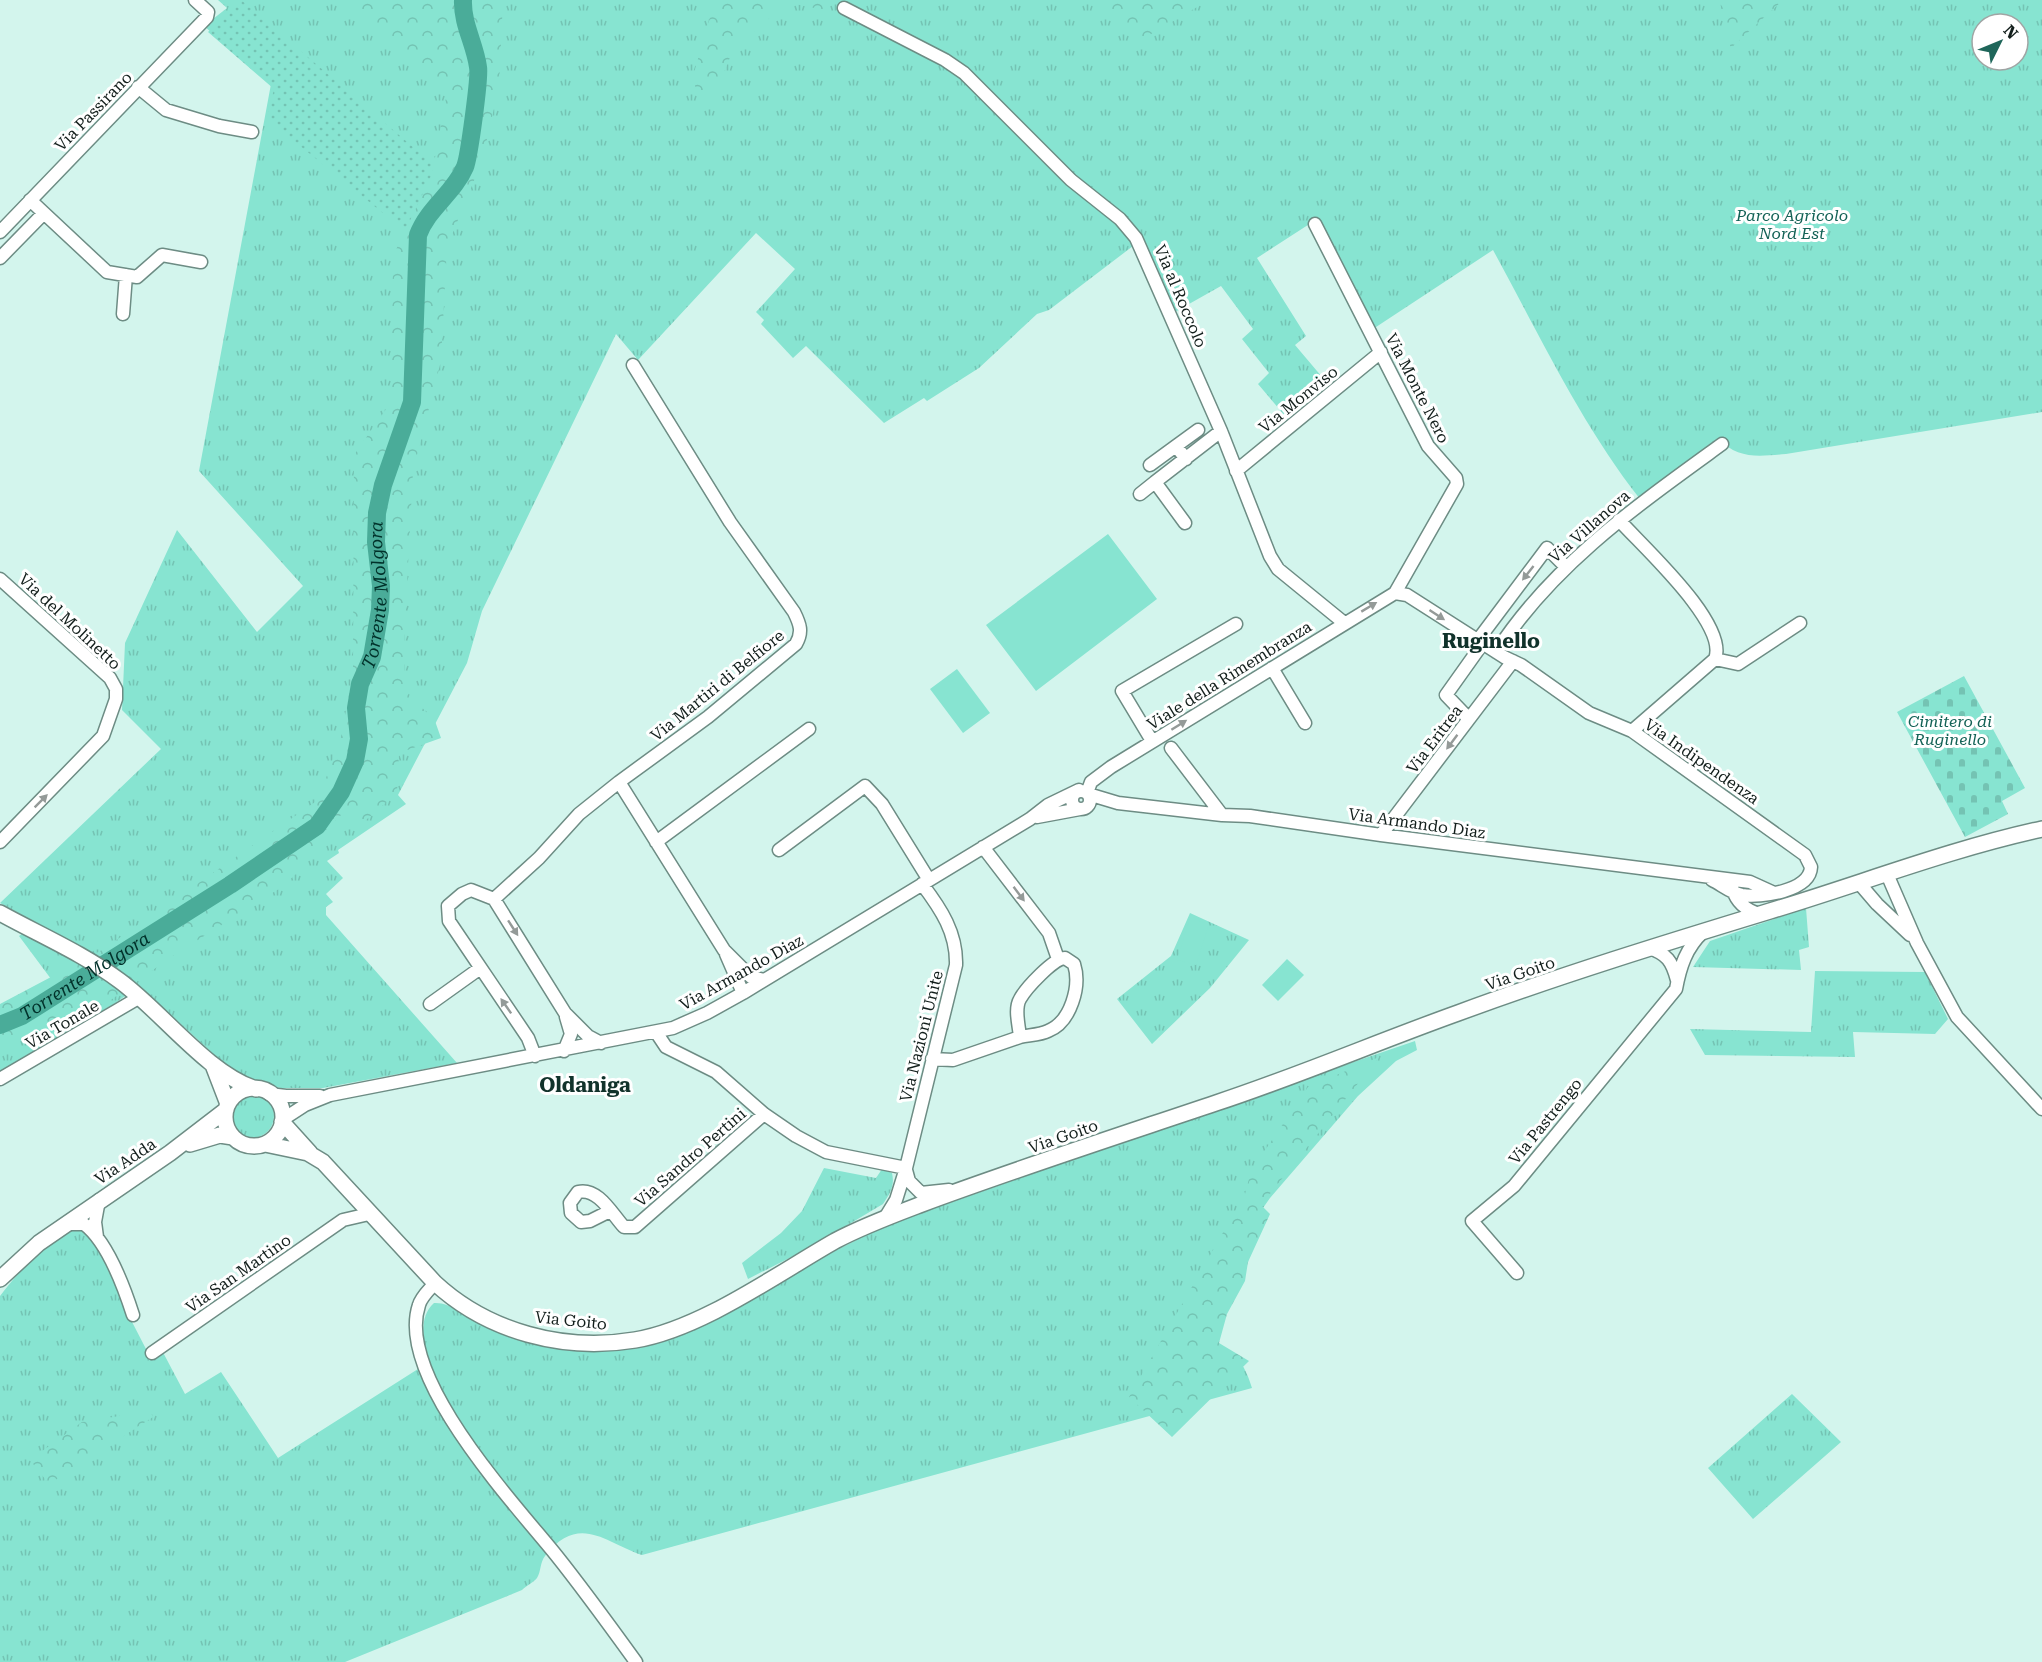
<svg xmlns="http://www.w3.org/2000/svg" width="2042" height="1662" font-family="'Roboto Serif',serif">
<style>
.grass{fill:url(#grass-tufts);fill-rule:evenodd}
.forest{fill:url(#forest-crowns)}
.cemetery{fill:url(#cemetery-stones)}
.garden{fill:url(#garden-dots)}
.pitch{fill:#87e4d1}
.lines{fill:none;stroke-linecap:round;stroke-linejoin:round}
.river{stroke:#4aac99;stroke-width:18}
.minor-casing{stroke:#6d8c84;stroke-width:15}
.tertiary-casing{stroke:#6d8c84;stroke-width:18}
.minor{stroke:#fff;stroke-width:12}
.tertiary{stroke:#fff;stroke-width:15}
.oneway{fill:#949a98}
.labels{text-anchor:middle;stroke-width:6;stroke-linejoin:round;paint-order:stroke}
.street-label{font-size:16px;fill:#121e1b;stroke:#fff}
.park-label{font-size:16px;font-style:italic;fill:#136256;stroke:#fff}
.water-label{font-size:18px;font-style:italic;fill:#01312a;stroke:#fff}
.quarter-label{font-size:20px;font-weight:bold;fill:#11322b;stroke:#fff}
</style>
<defs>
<pattern id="grass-tufts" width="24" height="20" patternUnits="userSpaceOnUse" patternTransform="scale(1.5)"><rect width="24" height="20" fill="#87e4d1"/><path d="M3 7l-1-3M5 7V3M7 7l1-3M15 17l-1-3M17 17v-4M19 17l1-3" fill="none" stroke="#74c3b3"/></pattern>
<pattern id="forest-crowns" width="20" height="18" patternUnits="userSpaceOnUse" patternTransform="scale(1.5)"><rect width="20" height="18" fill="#87e4d1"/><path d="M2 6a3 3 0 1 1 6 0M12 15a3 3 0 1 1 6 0" fill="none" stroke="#74c3b3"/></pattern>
<pattern id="cemetery-stones" width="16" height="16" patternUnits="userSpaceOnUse" patternTransform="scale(1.5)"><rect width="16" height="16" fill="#87e4d1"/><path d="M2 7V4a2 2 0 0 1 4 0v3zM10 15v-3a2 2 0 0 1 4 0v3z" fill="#74c3b3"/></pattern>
<pattern id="garden-dots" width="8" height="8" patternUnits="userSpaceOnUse" patternTransform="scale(1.5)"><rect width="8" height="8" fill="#87e4d1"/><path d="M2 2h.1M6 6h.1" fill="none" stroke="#74c3b3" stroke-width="1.8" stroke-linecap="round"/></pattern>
</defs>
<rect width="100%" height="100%" fill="#d3f5ed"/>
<path class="grass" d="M218,0H2042V412L1786,454C1759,456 1738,460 1718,438L1640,499C1581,424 1539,334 1493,250L1373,329L1311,223L1257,258L1306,336L1295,345L1328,384L1321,385L1288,413L1286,417L1258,384L1269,373L1242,339L1253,329L1221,286L1173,313L1133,246L1049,310L1037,314L979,368L927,401L924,398L884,423L806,346L793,358L761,324L764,320L756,312L795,269L756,233L638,360L616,334L482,611L467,663L398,795L406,804L338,850L339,853L327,861L343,878L326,894L333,902L326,907V915L457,1063L323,1088H281L258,1083L232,1071L139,986L114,1004L0,1071V1011L54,983L19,936L37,923L0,903L161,749L122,710L125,643L177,530L257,632L303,586L199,471L271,84L204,26L227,8ZM1982,24H2018V60H1982Z
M1806,908L1809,947L1799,950L1801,970L1693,967L1710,941Z
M1190,913L1249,940L1210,988L1152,1044L1117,999L1171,956Z
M1815,971L1925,972L1948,1019L1935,1034L1853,1032L1855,1057L1705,1055L1690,1029L1811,1032Z
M1415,1041L1417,1050L1396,1061L1358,1096L1270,1198L1244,1235L1195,1344C1229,1348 1242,1354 1252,1388L642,1555C606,1543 579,1512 545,1556C540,1562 541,1572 537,1578C534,1582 526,1586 522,1590L345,1662H0V1296C23,1266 46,1240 82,1227L109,1261L130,1318L146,1349L157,1341L185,1394L221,1372L278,1458L429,1362C423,1343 418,1317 434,1303C451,1302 463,1316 479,1323C518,1341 567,1343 609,1350C662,1346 709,1318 755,1294C801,1269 847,1243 895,1222L1222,1107L1249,1101L1301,1080Z
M230 1116a22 22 0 1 1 44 0a22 22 0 1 1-44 0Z
M824,1168L876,1178L882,1169L892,1173C895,1186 890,1194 883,1204L809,1248L748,1279L742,1263L781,1233L802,1211Z
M1792,1394L1841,1442L1753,1519L1708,1468Z"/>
<path class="forest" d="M336,0H503L499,86L482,161L447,247L441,361L413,471L404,641V689L435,721L441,738L399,753L397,793L359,826L344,812L316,840L320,848L285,885L174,955L108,1002L0,1050V1004L102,950L318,800L341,737L353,673L354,455L391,402L393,256L432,174L447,92Z
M715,0H832L824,10L786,2L759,28L735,45L714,97L697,95L693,76Z
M1102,0H1209L1136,43Z
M1720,0H1783L1731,48L1724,29Z
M1379,1057L1261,1205L1270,1214L1248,1262L1245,1281L1227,1314L1219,1343L1249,1361L1172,1437L1129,1397L1245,1194L1251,1171L1308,1087Z
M148,1407L153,1417L49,1484L30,1460L82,1422L132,1414Z"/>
<path class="cemetery" d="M1964,676L2025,788L2002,801L2008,814L1965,837L1897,712Z"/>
<path class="garden" d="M241,0L434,165L432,174L405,231L267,119L274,89L208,32Z"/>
<path class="pitch" d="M1108,534L1157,599L1036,691L986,625Z
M957,669L990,713L963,733L930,689Z
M1190,918L1209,924L1196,965L1177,960Z
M1287,959L1304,975L1278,1001L1262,985Z"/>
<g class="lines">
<path class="river" id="s1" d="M0,1025L22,1016L230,885L317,826L341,792L355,761L359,739L356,708L360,684L372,657L380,610L381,586L376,542L377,513L383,485L412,402L418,235C428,208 454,193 465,167C469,157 480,77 478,67C475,44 462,24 463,0"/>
<defs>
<path id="minor" d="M844,8L945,60L964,73L1071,180L1120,219L1136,238L1221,431L1270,556L1278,569L1343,622
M138,87L166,110L219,126L252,132
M30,200L107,272L137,277L162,255L201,262
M1315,224L1428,446L1456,478L1457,484L1395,593
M0,232L207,17L208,12L195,0
M0,258L44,213
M123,314L126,275
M1186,459L1176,446L1198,430
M1150,465L1176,446
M1236,471L1381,352
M1140,494L1155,482
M1619,520C1642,546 1729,624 1715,659L1632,731
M1185,523L1155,482L1221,431
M0,579L110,678L116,689V699L103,736L0,842
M1395,593L1407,595L1504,657L1521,665L1589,713L1632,731L1805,855L1811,867C1810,891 1761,898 1742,895C1731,893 1722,885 1712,880
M1478,640L1547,548L1566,567
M1496,652C1553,564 1638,505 1722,444
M1715,659L1738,664L1800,623
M1272,668L1305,723
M1469,719L1446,695L1483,643
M1152,741L1122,691L1236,624
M1171,748L1222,815
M619,782L724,950L751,977L764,980
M1072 800a9 9 0 1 1 18 0a9 9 0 1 1-18 0Z
M1087,793L1091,782L1111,767L1395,593
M1088,794L1118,803L1222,815L1250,816L1381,835L1750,882L1772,892
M1037,817L1080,809
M1381,835L1513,661
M656,842L809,729
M983,847L1049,933L1058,959
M779,850L865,786L882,804L929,880
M1887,874L1917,943L1957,1017L2042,1109
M1859,883L1877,904L1910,935
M1733,890C1737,903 1746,910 1759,914
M494,899L539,858L579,814L619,782L708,717L796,644C803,632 800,624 794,612L730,522L633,365
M1649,948C1667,954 1672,961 1677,980
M726,954L743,993
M1065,958L1074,964C1081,986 1071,1022 1048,1031C1040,1035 1029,1035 1020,1037C1019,1025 1014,1009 1020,999C1026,988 1054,958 1065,958Z
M430,1004L479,969
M656,1032L666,1047L716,1072L764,1114L796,1136L826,1152L906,1168
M564,1051L571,1034L566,1017
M535,1056L528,1038L449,921L448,906L462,894L471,890L494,899L565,1013L588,1036L601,1043
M932,1059L953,1060L1020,1037
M0,1079L140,997
M269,1094L286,1096H320
M282,1120L305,1105L330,1095L673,1028L707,1013L743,993L1030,819L1048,805L1079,790
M906,1170L909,1181L921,1193L949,1190
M610,1211L590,1221L581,1222L571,1213L570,1203L578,1192C598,1187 612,1214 624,1227H635L764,1114
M885,1218L896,1200L906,1168L956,965C957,933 941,909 922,884
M67,1224H84C108,1242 124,1287 133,1315
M97,1237L95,1222L99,1200
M1517,1273L1472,1221L1514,1186L1676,989C1680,967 1686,948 1703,932
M435,1283C429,1290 421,1297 419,1305C395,1376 514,1503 556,1555C584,1590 610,1626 636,1662
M152,1353L343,1220L369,1214"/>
<path id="tertiary" d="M0,913C40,935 84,954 120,981C162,1012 208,1074 256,1089
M213,1065L228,1104
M225 1117a29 29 0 1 1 58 0a29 29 0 1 1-58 0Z
M282,1122L310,1153
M190,1144L220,1135L233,1137
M265,1144L308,1153L323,1162L435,1283C488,1332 564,1352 635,1340C701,1329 777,1274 835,1241C863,1226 893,1215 922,1204C1019,1168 1118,1136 1216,1103C1298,1076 1377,1042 1458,1013C1561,975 1665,943 1770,911C1860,884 1950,849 2042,829
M0,1279L39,1243L170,1153L226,1110"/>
</defs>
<use href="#minor" class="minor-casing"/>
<use href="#tertiary" class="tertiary-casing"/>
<use href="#minor" class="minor"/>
<use href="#tertiary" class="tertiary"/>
</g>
<defs><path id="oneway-solid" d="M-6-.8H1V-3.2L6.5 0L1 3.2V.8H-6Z" transform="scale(1.5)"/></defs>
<g class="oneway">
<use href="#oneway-solid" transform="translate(1528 573) rotate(128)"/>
<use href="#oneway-solid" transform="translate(1369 607) rotate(-31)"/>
<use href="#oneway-solid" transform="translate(1437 615) rotate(33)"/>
<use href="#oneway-solid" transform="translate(1179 725) rotate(-32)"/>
<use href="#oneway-solid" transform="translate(1452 742) rotate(127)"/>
<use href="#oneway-solid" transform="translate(41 801) rotate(-45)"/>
<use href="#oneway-solid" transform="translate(1019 894) rotate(53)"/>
<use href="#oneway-solid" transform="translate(513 928) rotate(57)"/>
<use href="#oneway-solid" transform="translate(506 1006) rotate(-125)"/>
</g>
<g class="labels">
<g class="street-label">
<text transform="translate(93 111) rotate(-46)" y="6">Via Passirano</text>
<text transform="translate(1181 296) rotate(67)" y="6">Via al Roccolo</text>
<text transform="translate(1418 388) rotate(63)" y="6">Via Monte Nero</text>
<text transform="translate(1298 399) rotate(-39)" y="6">Via Monviso</text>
<text transform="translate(1589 526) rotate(-41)" y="6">Via Villanova</text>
<text transform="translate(70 621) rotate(43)" y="6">Via del Molinetto</text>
<text transform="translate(1229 675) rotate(-32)" y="6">Viale della Rimembranza</text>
<text transform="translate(717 685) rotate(-39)" y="6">Via Martiri di Belfiore</text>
<text transform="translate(1434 739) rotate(-53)" y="6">Via Eritrea</text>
<text transform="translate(1702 761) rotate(35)" y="6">Via Indipendenza</text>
<text transform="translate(1417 823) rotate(8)" y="6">Via Armando Diaz</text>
<text transform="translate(741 972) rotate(-29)" y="6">Via Armando Diaz</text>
<text transform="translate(1520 973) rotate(-19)" y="6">Via Goito</text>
<text transform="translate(62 1024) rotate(-30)" y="6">Via Tonale</text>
<text transform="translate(921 1036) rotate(-76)" y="6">Via Nazioni Unite</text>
<text transform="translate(1545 1121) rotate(-51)" y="6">Via Pastrengo</text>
<text transform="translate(1063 1136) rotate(-19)" y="6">Via Goito</text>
<text transform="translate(690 1157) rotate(-41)" y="6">Via Sandro Pertini</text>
<text transform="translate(125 1161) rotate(-34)" y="6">Via Adda</text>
<text transform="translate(238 1273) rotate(-35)" y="6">Via San Martino</text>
<text transform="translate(571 1320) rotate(6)" y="6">Via Goito</text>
</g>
<g class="park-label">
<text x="1792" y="221">Parco Agricolo<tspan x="1792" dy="18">Nord Est</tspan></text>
<text x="1950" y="727">Cimitero di<tspan x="1950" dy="18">Ruginello</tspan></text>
</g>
<g class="water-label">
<text dy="6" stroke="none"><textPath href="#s1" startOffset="620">Torrente Molgora</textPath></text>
<text dy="6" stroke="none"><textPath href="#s1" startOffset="98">Torrente Molgora</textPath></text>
</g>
<g class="quarter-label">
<text x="1491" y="648">Ruginello</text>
<text x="585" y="1092">Oldaniga</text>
</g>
</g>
<g transform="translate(2000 42) rotate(47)"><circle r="28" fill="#ffffff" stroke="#a0a5a4" stroke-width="1.5"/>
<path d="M0-4.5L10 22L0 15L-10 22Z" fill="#1f665a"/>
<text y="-9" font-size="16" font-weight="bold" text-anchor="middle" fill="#121e1b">N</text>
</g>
</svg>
